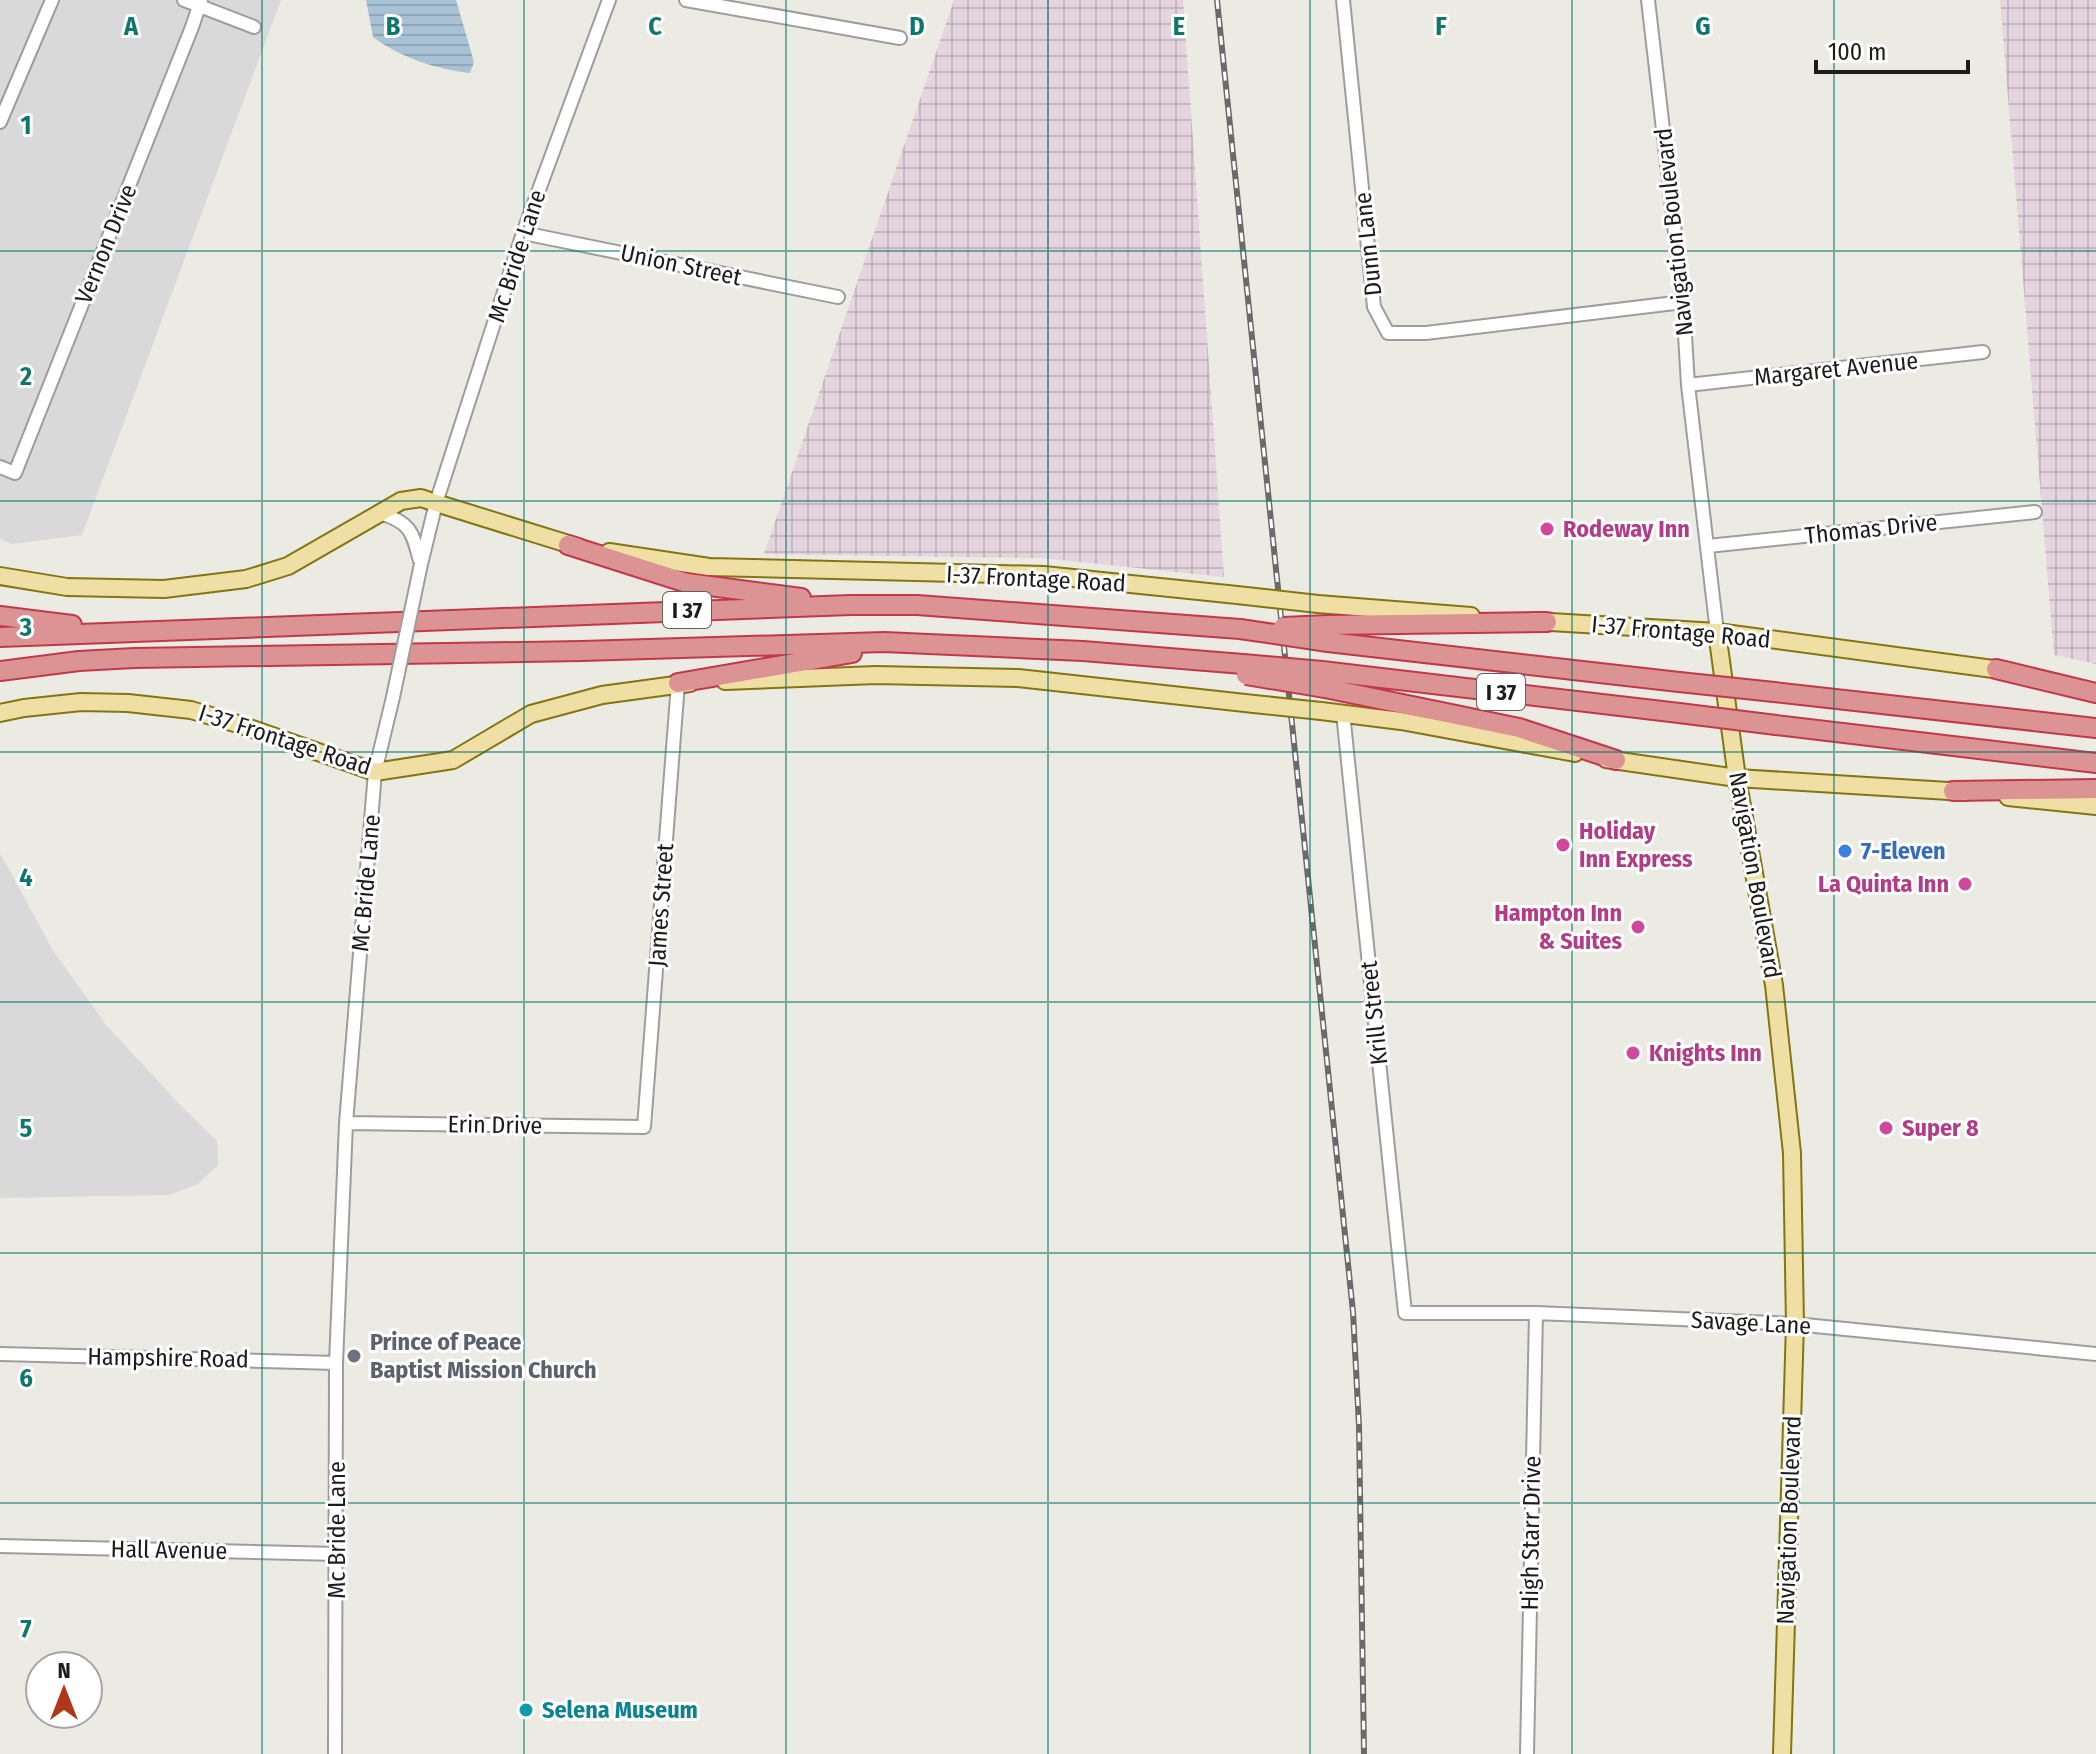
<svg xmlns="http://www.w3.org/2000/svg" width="2096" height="1754" font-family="'Fira Sans Condensed',sans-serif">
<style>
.residential{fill:#dad9d9}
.industrial{fill:url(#industrial-grid)}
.water{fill:url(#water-rules)}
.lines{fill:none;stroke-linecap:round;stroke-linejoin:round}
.minor-casing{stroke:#9d9d9d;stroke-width:16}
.major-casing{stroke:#837511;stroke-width:20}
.highway-casing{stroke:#c2384a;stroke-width:22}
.minor{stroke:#fff;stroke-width:12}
.major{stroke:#f0dfa4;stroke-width:16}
.highway{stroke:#db9493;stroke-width:18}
.rail-casing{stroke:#6a6a6a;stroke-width:6}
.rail{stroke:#fff;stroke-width:3;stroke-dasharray:9;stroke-linecap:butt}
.minor-bridge-casing{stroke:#9d9d9d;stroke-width:16;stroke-linecap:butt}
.major-bridge-casing{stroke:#837511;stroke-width:20;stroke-linecap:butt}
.highway-bridge-casing{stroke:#c2384a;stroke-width:22;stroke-linecap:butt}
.minor-bridge{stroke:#fff;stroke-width:12}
.major-bridge{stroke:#f0dfa4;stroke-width:16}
.highway-bridge{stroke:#db9493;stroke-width:18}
.grid{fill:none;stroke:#0f766e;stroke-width:2;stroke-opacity:0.55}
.hotel-dot{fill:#d1479c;stroke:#fff;stroke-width:3}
.shop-dot{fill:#3f7fe0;stroke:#fff;stroke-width:3}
.worship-dot{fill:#6b7280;stroke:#fff;stroke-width:3}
.culture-dot{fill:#0f9aa8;stroke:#fff;stroke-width:3}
.labels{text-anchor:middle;stroke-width:6;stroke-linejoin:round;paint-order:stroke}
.shield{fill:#fff;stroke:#606060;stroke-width:2}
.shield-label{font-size:22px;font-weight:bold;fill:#1c1c1c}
.street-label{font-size:24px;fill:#1c1c1c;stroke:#fff}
.hotel-label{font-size:24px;font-weight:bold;fill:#b23c85;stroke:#fff;text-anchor:start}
.shop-label{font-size:24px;font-weight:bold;fill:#366cbe;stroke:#fff;text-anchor:start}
.worship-label{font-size:24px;font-weight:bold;fill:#5b616d;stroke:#fff;text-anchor:start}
.culture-label{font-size:24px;font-weight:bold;fill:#0d838f;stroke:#fff;text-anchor:start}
.grid-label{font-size:26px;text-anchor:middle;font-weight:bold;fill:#0f766e;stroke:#fff;stroke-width:6;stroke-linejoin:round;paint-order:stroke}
</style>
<defs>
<pattern id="industrial-grid" width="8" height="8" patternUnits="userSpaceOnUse" patternTransform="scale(2)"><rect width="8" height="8" fill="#e4d5de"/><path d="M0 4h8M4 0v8" fill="none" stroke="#c3b6be"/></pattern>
<pattern id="water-rules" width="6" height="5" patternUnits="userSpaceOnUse" patternTransform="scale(2)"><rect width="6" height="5" fill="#a8c1d5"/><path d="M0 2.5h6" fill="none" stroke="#90a5b6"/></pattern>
</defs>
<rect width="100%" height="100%" fill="#ecebe3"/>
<path class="residential" d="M0,0H281L82,535L12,544L0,539Z
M0,853L54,952L107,1026L181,1106L217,1141L218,1165L198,1184L169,1195L0,1198Z"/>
<path class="industrial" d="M954,0H1183L1224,577L1042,558L764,554Z
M2000,0H2096V664L2054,655Z"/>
<path class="water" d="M366,0H456L474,62L470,73C436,69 401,58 373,37Z"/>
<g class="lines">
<defs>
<path id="minor" d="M184,0L254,27
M686,0L900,38
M1343,0L1374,307L1388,333H1426L1683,302
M1648,0L1683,302L1688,385L1717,632
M0,122L52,0
M523,233L838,297
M1688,385L1983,352
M0,467L15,473L192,27L201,0
M380,513C411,523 412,531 420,561
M1708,546L2035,512
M421,564L436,503L523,233L609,0
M1343,713L1405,1313H1536L1795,1324L2096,1354
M346,1123L644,1127L678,683
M0,1354L336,1363
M0,1546L337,1554
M335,1754L336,1363L346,1123L375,772L393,697
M1527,1754L1536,1313"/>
<path id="major" d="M609,552L709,567L1044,575L1237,595
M0,576L67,587L164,589L246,579L288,566L401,501L421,498L436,503L578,547
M1318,604L1471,616
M1534,621L1717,632L2008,671
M1717,632L1737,778L1774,985L1792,1153L1795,1324L1782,1754
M725,681L876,675L1018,678L1254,704
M1321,711L1401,721L1575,753
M0,713L24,708L81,702L128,703L191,710L241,725L375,772L453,760L531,714L602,695L690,683
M1606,759L1737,778L1965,792
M2008,797L2096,806"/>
<path id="highway" d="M568,545L687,583L801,598
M0,616L72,625
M1328,625L1547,622
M0,637L851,605H917L1240,629
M1328,642L1679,682
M1996,669L2096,693
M0,671L79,661L134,658L582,651L884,642L1083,651L1243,664
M1322,671L1679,713
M678,683L852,653
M1325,688L1519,728L1616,760
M1774,692L2096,728
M1776,725L2096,763
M1953,791L2096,789"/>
</defs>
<use href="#minor" class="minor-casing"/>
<use href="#major" class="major-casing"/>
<use href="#highway" class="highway-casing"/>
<use href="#minor" class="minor"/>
<use href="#major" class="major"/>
<use href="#highway" class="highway"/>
<defs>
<path id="rail" d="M1217,0L1353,1312L1359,1426L1364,1754"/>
</defs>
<use href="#rail" class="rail-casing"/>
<use href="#rail" class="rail"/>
<defs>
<path id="minor-bridge" d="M393,697L421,564"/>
<path id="major-bridge" d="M1237,595L1318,604
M1254,704L1321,711"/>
<path id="highway-bridge" d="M1283,627L1328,625
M1240,629L1328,642
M1243,664L1322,671
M1246,675L1325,688
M1679,682L1774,692
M1679,713L1776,725"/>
</defs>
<use href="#minor-bridge" class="minor-bridge-casing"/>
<use href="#major-bridge" class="major-bridge-casing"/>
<use href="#highway-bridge" class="highway-bridge-casing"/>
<use href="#minor-bridge" class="minor-bridge"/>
<use href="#major-bridge" class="major-bridge"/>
<use href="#highway-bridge" class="highway-bridge"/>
</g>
<path class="grid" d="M262,0V1754M524,0V1754M786,0V1754M1048,0V1754M1310,0V1754M1572,0V1754M1834,0V1754M0,251H2096M0,501H2096M0,752H2096M0,1002H2096M0,1253H2096M0,1503H2096"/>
<g class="hotel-dot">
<circle cx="1547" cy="529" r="8"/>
<circle cx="1563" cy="845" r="8"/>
<circle cx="1965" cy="884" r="8"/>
<circle cx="1638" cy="927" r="8"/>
<circle cx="1633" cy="1053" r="8"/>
<circle cx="1886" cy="1128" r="8"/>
</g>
<circle class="shop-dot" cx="1845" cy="851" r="8"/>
<circle class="worship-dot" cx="354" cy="1356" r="8"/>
<circle class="culture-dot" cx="526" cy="1710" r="8"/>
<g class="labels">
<g class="shield">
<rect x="663" y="592" width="48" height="36" rx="6"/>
<rect x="1477" y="674" width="48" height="36" rx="6"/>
</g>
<g class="shield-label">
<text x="687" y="618">I 37</text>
<text x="1501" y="700">I 37</text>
</g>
<g class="street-label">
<text transform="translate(1674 232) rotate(-96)" y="8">Navigation Boulevard</text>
<text transform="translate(106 244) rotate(-68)" y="8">Vernon Drive</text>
<text transform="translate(1368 244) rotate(-96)" y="8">Dunn Lane</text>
<text transform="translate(517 256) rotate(-72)" y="8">Mc Bride Lane</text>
<text transform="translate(681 265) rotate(12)" y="8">Union Street</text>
<text transform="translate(1836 369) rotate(-6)" y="8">Margaret Avenue</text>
<text transform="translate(1871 529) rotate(-6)" y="8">Thomas Drive</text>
<text transform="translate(1036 579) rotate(3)" y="8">I-37 Frontage Road</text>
<text transform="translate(1681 632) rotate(5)" y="8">I-37 Frontage Road</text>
<text transform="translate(285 740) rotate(18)" y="8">I-37 Frontage Road</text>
<text transform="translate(1755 875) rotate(80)" y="8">Navigation Boulevard</text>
<text transform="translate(366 883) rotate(-85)" y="8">Mc Bride Lane</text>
<text transform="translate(661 905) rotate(-86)" y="8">James Street</text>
<text transform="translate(1374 1013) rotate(-96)" y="8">Krill Street</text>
<text transform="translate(495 1125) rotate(1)" y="8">Erin Drive</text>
<text transform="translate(1751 1323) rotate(3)" y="8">Savage Lane</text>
<text transform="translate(168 1358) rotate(1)" y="8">Hampshire Road</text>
<text transform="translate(1789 1520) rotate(-88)" y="8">Navigation Boulevard</text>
<text transform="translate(337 1530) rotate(-90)" y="8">Mc Bride Lane</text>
<text transform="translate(1531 1533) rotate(-89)" y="8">High Starr Drive</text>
<text transform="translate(169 1550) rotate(1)" y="8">Hall Avenue</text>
</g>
<g class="hotel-label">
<text x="1563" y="537">Rodeway Inn</text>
<text x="1579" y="839">Holiday<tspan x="1579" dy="28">Inn Express</tspan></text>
<text x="1949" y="892" text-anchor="end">La Quinta Inn</text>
<text x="1622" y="921" text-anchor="end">Hampton Inn<tspan x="1622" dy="28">&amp; Suites</tspan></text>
<text x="1649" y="1061">Knights Inn</text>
<text x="1902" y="1136">Super 8</text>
</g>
<g class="shop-label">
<text x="1861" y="859">7-Eleven</text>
</g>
<g class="worship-label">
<text x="370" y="1350">Prince of Peace<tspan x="370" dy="28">Baptist Mission Church</tspan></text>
</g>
<g class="culture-label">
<text x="542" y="1718">Selena Museum</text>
</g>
</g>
<g class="grid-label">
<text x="131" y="35">A</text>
<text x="393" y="35">B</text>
<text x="655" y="35">C</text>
<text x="917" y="35">D</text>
<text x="1179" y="35">E</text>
<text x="1441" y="35">F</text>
<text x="1703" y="35">G</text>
<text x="26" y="134">1</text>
<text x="26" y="385">2</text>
<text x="26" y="636">3</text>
<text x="26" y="886">4</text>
<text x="26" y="1137">5</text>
<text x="26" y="1387">6</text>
<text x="26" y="1638">7</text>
</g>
<g transform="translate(64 1690)"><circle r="38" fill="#ffffff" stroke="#a4a4a4" stroke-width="2"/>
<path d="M0-6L14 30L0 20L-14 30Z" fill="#b13717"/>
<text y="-12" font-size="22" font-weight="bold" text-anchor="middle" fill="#1c1c1c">N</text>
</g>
<path d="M1816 60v12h152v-12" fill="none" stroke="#1c1c1c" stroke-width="4"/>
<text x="1828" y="60" font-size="24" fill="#1c1c1c" stroke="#ffffff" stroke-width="6" paint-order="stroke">100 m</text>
</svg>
